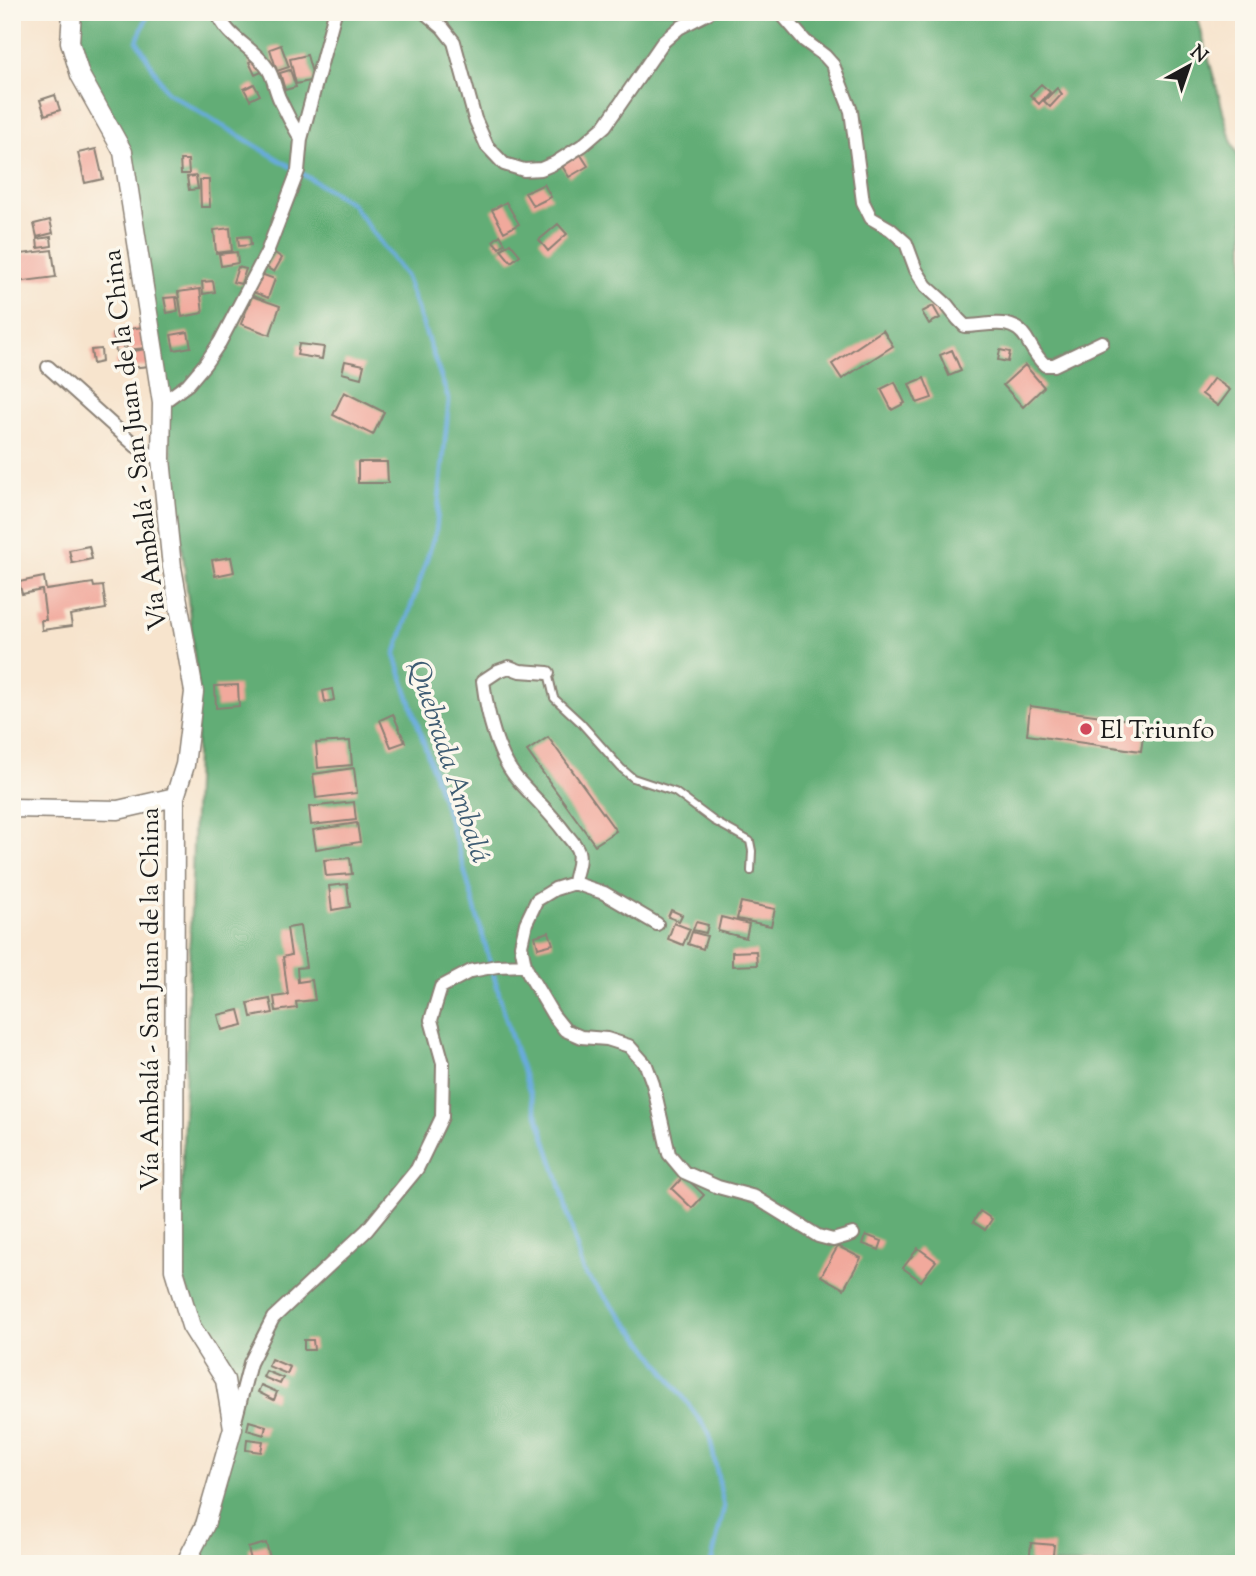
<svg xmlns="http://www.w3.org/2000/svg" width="1256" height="1576" font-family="'Sorts Mill Goudy',serif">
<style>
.forest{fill:#62ad76;stroke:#3f6449;stroke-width:2}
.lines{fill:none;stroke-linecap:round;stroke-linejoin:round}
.stream{stroke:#68abdd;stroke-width:4.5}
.building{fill:#f1a99c}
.lane-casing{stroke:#8a8074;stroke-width:10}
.street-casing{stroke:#8a8074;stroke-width:16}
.secondary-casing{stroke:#8a8074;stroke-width:21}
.lane{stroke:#fff;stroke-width:6}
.street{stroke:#fff;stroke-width:12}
.secondary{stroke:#fff;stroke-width:18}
.poi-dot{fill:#d1495b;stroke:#fbf7ec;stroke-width:2.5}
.labels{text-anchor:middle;stroke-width:7;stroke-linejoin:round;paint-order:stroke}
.street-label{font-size:26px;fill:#1c1c1c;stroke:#fbf7ec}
.poi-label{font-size:26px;fill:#1c1c1c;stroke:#fbf7ec;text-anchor:start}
.water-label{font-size:28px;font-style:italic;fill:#3e5c73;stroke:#fbf7ec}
</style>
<rect width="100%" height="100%" fill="#fbf7ec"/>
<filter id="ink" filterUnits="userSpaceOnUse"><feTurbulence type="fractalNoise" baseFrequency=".0143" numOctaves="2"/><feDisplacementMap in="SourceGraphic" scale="14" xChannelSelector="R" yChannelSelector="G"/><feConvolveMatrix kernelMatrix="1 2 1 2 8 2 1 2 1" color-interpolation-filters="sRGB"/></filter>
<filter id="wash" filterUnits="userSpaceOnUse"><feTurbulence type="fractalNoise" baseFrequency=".00686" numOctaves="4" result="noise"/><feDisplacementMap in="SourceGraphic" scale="28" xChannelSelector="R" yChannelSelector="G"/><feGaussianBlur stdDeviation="1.57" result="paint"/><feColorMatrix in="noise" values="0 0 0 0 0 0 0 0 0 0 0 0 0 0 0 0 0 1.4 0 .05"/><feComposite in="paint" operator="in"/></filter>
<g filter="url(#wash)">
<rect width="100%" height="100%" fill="#f7e4cd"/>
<path class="forest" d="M73,12H1196L1231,140L1244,169V1564H185L233,1428L225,1380L179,1270L198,691L173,462L127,149L73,42Z"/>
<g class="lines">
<path class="stream" d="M149,12L137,41L167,92L352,204L406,277L449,400L436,531L395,655L457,844L510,1033L559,1181L583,1271L645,1344L709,1433L724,1507L711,1564"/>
</g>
<g id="blocks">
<path class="building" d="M281,45L289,67L277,71L270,49Z
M307,55L314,80L296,84L290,59Z
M258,58L264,71L255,75L249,62Z
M290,70L296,87L285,90L280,73Z
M254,84L260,95L250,100L244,89Z
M1041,84L1050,92L1039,104L1030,95Z
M1057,88L1062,94L1050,107L1044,101Z
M55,95L60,110L45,115L40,100Z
M96,149L103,179L85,183L78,153Z
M579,152L588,166L569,177L560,163Z
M180,160H188L189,174H181Z
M196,176L198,189L189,190L187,177Z
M200,180H209L210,207H201Z
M544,184L551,197L533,206L525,193Z
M506,202L519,224L504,232L492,210Z
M50,220L53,233L37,237L34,224Z
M558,224L567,234L548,251L539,240Z
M230,228L232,251L216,253L214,230Z
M500,235L505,243L499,248L493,241Z
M250,236L251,245L239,246L238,237Z
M51,237L52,246L38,248L37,239Z
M510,243L520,255L511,262L501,250Z
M52,250L56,277L17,282L13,255Z
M237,252L238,263L221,266L219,254Z
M275,253L282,258L274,272L266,267Z
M238,267L246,269L241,284L233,282Z
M261,274L275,279L268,298L253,292Z
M213,281L215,292L203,294L202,282Z
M200,289L203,313L182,317L178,292Z
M252,296L280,306L270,335L241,324Z
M176,297L178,311L167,313L164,298Z
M933,306L940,318L929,324L922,312Z
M142,327L146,348L127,350L124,330Z
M883,330L893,346L842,379L832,364Z
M188,332L191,347L174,350L171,335Z
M121,333L124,351L116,352L113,334Z
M299,344L324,347L322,359L297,355Z
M101,349L102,362L93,364L91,350Z
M146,349L149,366L130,368L128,352Z
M952,350L961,371L949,376L940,355Z
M1000,350L1010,352L1008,362L998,360Z
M127,359L129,368L118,371L116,361Z
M345,361L364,365L361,378L342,373Z
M1025,365L1044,387L1023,407L1003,385Z
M924,378L932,398L917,403L909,384Z
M1214,378L1230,390L1218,406L1202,394Z
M895,382L905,403L892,410L881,389Z
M344,392L384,412L373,435L333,415Z
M358,462H387L388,483H358Z
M89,546L92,559L72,563L69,550Z
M231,557L234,572L215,576L212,560Z
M44,577L46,590L93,583L94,587L103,586L106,609L70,615L72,626L42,630L41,620H46L42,590L22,594L19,582Z
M238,685L239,706L216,708L215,686Z
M332,689L334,700L325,702L323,691Z
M1030,706L1145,722L1141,751L1027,735Z
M393,714L405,742L391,747L380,720Z
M548,737L616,831L595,845L527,751Z
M350,741L352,765L318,768L316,743Z
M354,768L357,793L316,798L313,774Z
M354,802L356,820L311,825L309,807Z
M357,823L360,842L316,849L313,830Z
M350,858L352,874L326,876L324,860Z
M347,884L350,907L332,910L329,886Z
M741,902L775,909L771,926L737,919Z
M671,910L682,915L679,921L668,917Z
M721,917L749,924L746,938L718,931Z
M696,922L708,925L706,933L693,930Z
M674,923L690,929L683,945L668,939Z
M300,926L306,967L297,968L298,982L312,980L315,1000L296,1002L297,1008L276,1011L274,997L288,995L283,957L291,955L287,928Z
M549,932L553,944L538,948L535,936Z
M692,932L707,936L703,949L688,944Z
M756,951L757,965L732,966V952Z
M270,999L273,1013L251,1017L248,1003Z
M239,1010L243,1025L222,1030L218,1015Z
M684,1176L704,1195L692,1208L672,1189Z
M980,1211L992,1219L985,1230L973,1222Z
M866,1235L882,1241L879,1250L863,1244Z
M838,1246L861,1258L844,1289L821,1276Z
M918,1248L936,1261L921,1281L903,1268Z
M304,1340H313L314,1350H304Z
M271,1359L290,1367L287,1374L268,1366Z
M266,1371L283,1378L280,1384L263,1377Z
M261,1385L277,1392L274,1400L258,1392Z
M249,1421L266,1426L264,1435L247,1430Z
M247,1439L263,1441L261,1452L246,1450Z
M266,1543L271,1561L252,1564L248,1548Z
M1031,1543L1054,1545L1052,1564H1029Z"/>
</g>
</g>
<g filter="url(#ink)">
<use href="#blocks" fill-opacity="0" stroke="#8a8074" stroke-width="2"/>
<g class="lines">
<defs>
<path id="lane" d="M548,673L554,698L581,723L621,768L633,778L675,792L714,821L750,841L752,851L751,871"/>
<path id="street" d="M217,12C228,40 252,45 268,69C274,78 275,90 280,100C286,113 293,126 301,139
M424,12L443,28L454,42L475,119L487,146L504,164L524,170L541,169L555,163L583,145L605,126L663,42L679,28L710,12
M780,12L805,41L825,56L833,65L851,111L863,202L871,218L890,229L906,243L916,270L926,286L947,305L958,319L965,326C987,326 1012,316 1026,338C1032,348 1036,357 1045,365H1054L1102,342
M48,367L136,446L147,453L161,459
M162,403L188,384L205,364L220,342L267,252L298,171L301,139L335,12
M548,673L520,671L509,667L498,671L483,681C487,713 497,757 519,781C536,800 551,813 566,834C570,839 576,845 578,851C581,863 575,872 574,883
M657,924L604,893L574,883L555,889L537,900L526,923L521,945L525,965L530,976L553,1015L565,1030L581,1037L607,1039L629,1046L646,1065L653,1084L669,1154L684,1172L718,1187L755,1197L818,1236L833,1240L853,1234
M235,1421L250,1363L273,1318L367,1230L417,1169L442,1117L443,1063L431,1020L441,987L471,971L497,966L525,965"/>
<path id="secondary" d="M72,12L70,42L80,75L123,152L162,403L161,459L172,567L194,692L185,765L175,797L174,1270L191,1326L225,1380L233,1428L205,1525L185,1564
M12,808L118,810L175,797"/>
</defs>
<use href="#lane" class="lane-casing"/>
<use href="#street" class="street-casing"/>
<use href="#secondary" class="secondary-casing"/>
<use href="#lane" class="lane"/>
<use href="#street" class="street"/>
<use href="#secondary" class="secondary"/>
</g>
</g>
<circle class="poi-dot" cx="1086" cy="729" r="7"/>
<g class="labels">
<g class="street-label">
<text transform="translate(134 440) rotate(-97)" y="9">Vía Ambalá - San Juan de la China</text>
<text transform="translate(149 999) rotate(-90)" y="9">Vía Ambalá - San Juan de la China</text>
</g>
<g class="poi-label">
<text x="1100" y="738">El Triunfo</text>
</g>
<g class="water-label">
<text transform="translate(451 761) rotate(72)" y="10">Quebrada Ambalá</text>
</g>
</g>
<rect width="1256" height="1576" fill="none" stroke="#fbf7ec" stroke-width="42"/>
<g transform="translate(1189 66) rotate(40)" stroke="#fbf7ec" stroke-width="5" paint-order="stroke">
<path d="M0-5L12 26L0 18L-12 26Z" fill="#1c1c1c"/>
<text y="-10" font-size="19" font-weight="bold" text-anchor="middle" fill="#1c1c1c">N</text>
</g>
</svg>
